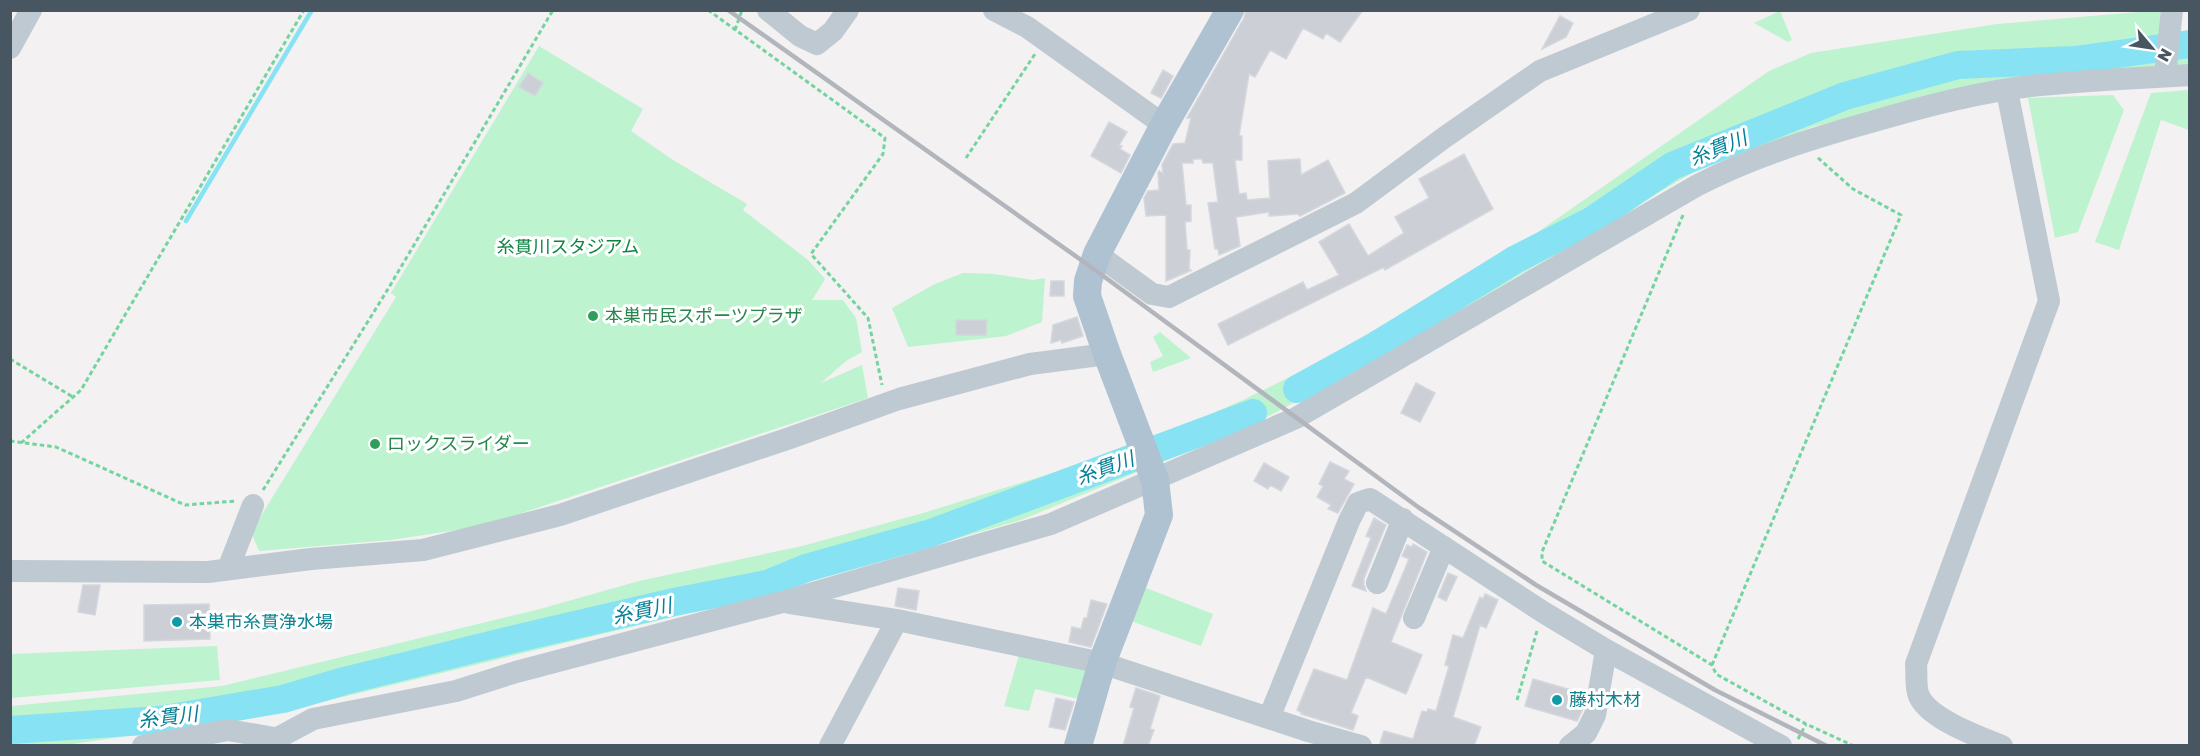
<svg xmlns="http://www.w3.org/2000/svg" width="2200" height="756" font-family="'Golos Text','Noto Sans JP',sans-serif">
<style>
.green{fill:#bdf3cf}
.lines{fill:none;stroke-linecap:round;stroke-linejoin:round}
.stream{stroke:#87e3f3;stroke-width:4.5}
.river{stroke:#87e3f3;stroke-width:28}
.building{fill:#ccd0d6;stroke:#d4d7dd;stroke-width:1.5}
.path{stroke:#72d49e;stroke-width:3;stroke-dasharray:4.5 3;stroke-linecap:butt}
.minor{stroke:#bec9d1;stroke-width:22}
.major{stroke:#afc2d1;stroke-width:28}
.rail{stroke:#b2b6bc;stroke-width:4.5}
.leisure-dot{fill:#2e9e5b;stroke:#fff;stroke-width:2}
.culture-dot{fill:#0f9aa8;stroke:#fff;stroke-width:2}
.labels{text-anchor:middle;stroke-width:6;stroke-linejoin:round;paint-order:stroke}
.park-label{font-size:18px;fill:#108343;stroke:#fff}
.leisure-label{font-size:18px;fill:#27864d;stroke:#fff;text-anchor:start}
.culture-label{font-size:18px;fill:#0d838f;stroke:#fff;text-anchor:start}
.water-label{font-size:20px;font-style:italic;fill:#048097;stroke:#fff}
</style>
<rect width="100%" height="100%" fill="#f3f1f1"/>
<path class="green" d="M2163,10L2160,40L2189,38V66L1927,101L1815,126L1697,170L1420,334L1256,423L1021,520L759,596L260,717L65,745L11,746V706L222,686L540,609L639,581L802,546L920,514L1133,448L1245,399L1314,365L1515,248L1769,71L1811,53L1997,24Z
M1780,11L1792,40L1788,42L1754,23Z
M539,46L643,109L631,131L673,160L747,204L743,210L808,260L825,279L812,300H843L856,318L862,352L846,361L821,383L862,365L868,398L483,526L391,540L259,551L251,532L396,297L391,293Z
M2189,90V130L2161,120L2119,250L2095,242L2151,93Z
M2113,95L2124,110L2078,232L2055,238L2028,98Z
M963,273L994,274L1033,280L1045,278L1042,322L1006,336L908,347L892,308L935,284Z
M1160,332L1191,358L1153,372L1150,362L1163,356L1153,337Z
M1141,586L1213,614L1201,646L1128,620Z
M217,646L220,680L11,698V654Z
M1020,652L1091,668L1083,700L1035,689L1029,711L1004,706Z"/>
<g class="lines">
<path class="stream" d="M186,221L312,10"/>
<path class="river" d="M1297,389L1377,345L1516,259L1591,221L1672,166L1845,96L1958,65L2075,60L2190,44
M10,730L159,720L283,699L344,681L523,637L674,602L767,584L806,568L931,533L1253,413"/>
</g>
<path class="building" d="M1246,10H1363L1340,42L1326,33L1323,39L1303,28L1286,59L1270,50L1255,77L1249,74L1239,136H1242V160H1235L1239,194L1246,193L1247,200L1270,198L1268,161L1300,159L1301,175L1328,160L1345,193L1300,216L1298,214L1269,216V212L1236,217L1240,246L1219,255L1218,249H1215L1208,203L1218,202L1213,163H1203L1202,159H1193V163H1182L1186,205H1191V221L1185,222L1187,250H1190L1189,270H1192L1166,281V215L1146,216L1144,198L1148,191L1159,190L1158,173L1159,171L1163,174L1162,165L1173,144L1185,143L1191,118H1187L1244,18Z
M1560,16L1573,23L1566,37L1542,49Z
M1163,70L1173,76L1161,98L1151,93Z
M528,73L543,83L535,96L519,87Z
M1109,122L1127,132L1119,145L1122,146L1120,149L1130,155L1121,173L1091,156Z
M1464,154L1493,209L1385,270L1384,267L1228,345L1218,324L1303,282L1307,290L1339,275L1319,242L1349,224L1368,256L1404,233L1395,217L1429,198L1419,179Z
M1051,281H1064V296H1050Z
M1077,317L1083,336L1062,343L1061,340L1051,343L1053,325Z
M956,320H987L986,335H956Z
M1416,383L1435,393L1420,422L1401,413Z
M1330,462L1349,471L1344,479L1354,484L1338,513L1328,509L1331,505L1317,497L1323,486L1319,484Z
M1264,463L1289,477L1281,491L1270,485L1268,489L1254,481Z
M1374,518L1386,525L1364,578V585L1366,591L1352,586L1371,538L1366,536Z
M1413,544L1427,552L1391,642L1422,655L1406,694L1366,677L1351,713L1358,716L1353,730L1301,714L1302,713L1297,710L1314,669L1347,680L1373,608L1386,614L1409,559L1402,556L1407,545L1412,547Z
M1448,573L1457,577L1446,601L1438,597Z
M83,585H100L95,615L78,612Z
M898,588L919,591L916,610L895,606Z
M1485,594L1498,600L1486,628L1480,625L1453,717L1481,727L1474,746H1390L1380,743L1384,731L1413,739L1422,711L1427,712L1428,709L1436,711L1449,666L1445,665L1453,635L1463,638L1480,597L1483,599Z
M1091,600L1107,604L1091,647L1069,642L1072,627L1081,629L1084,618H1087Z
M209,604L210,639L144,641V605Z
M1533,679L1585,694L1582,711L1577,721L1525,706Z
M1136,688L1160,696L1150,729L1154,730L1148,746H1123L1134,708L1130,707Z
M1056,698L1074,702L1065,730L1049,727Z"/>
<g class="lines">
<path class="path" d="M708,10L885,138L883,154L811,254L868,318L882,385
M735,30L742,10
M966,158L1035,54
M1683,215L1542,552V561L1712,665L1716,674L1806,724L1854,746
M10,359L73,397
M10,441L56,447L185,505L236,501
M21,443L81,390L304,10
M263,490L385,294L553,10
M1712,665L1901,215L1853,189L1817,157
M1517,700L1537,631
M1798,739L1806,724"/>
<path class="minor" d="M768,10L800,36L817,44L833,31L848,10
M994,10L1027,27L1164,125
M10,48L31,10
M2165,76L2172,10
M1097,254L1152,294L1169,297L1356,203L1445,137L1540,71L1689,10
M228,569L253,505
M10,571L208,572L311,559L423,550L560,515L790,438L899,399L1030,364L1107,354
M1377,583L1403,519
M789,603L897,620L830,746
M1414,618L1444,547
M897,620L1102,663L1308,731L1361,746
M1269,718L1349,521L1358,503L1370,499L1543,612L1606,650L1781,746
M143,746L228,730L274,738
M263,746L313,719L456,691L516,672L782,602L1051,524L1296,418L1696,186C1752,157 1810,139 1871,122C1926,106 1982,91 2040,85C2089,80 2140,78 2190,75
M1570,746L1586,733L1595,715L1606,650
M2002,746C1979,737 1929,719 1919,696C1915,688 1917,673 1916,664L2049,301L2007,91"/>
<path class="major" d="M1078,746L1102,663L1159,515L1155,480L1107,354L1087,296L1088,281L1097,254L1164,125L1230,10"/>
<path class="rail" d="M728,10L1091,267L1418,507L1536,585L1715,690L1827,746"/>
</g>
<g class="leisure-dot">
<circle cx="593" cy="316" r="6"/>
<circle cx="375" cy="444" r="6"/>
</g>
<g class="culture-dot">
<circle cx="177" cy="622" r="6"/>
<circle cx="1557" cy="700" r="6"/>
</g>
<g class="labels">
<g class="park-label">
<text x="568" y="253">糸貫川スタジアム</text>
</g>
<g class="leisure-label">
<text x="605" y="322">本巣市民スポーツプラザ</text>
<text x="387" y="450">ロックスライダー</text>
</g>
<g class="culture-label">
<text x="189" y="628">本巣市糸貫浄水場</text>
<text x="1569" y="706">藤村木材</text>
</g>
<g class="water-label">
<text transform="translate(1718 148) rotate(-22)" y="7">糸貫川</text>
<text transform="translate(1105 468) rotate(-20)" y="7">糸貫川</text>
<text transform="translate(642 611) rotate(-12)" y="7">糸貫川</text>
<text transform="translate(168 717) rotate(-7)" y="7">糸貫川</text>
</g>
</g>
<rect width="2200" height="756" fill="none" stroke="#475660" stroke-width="24"/>
<g transform="translate(2152 48) rotate(119)" stroke="#ffffff" stroke-width="4.5" paint-order="stroke">
<path d="M0-4.5L10 22L0 15L-10 22Z" fill="#475660"/>
<text y="-9" font-size="16" font-weight="bold" text-anchor="middle" fill="#475660">N</text>
</g>
</svg>
